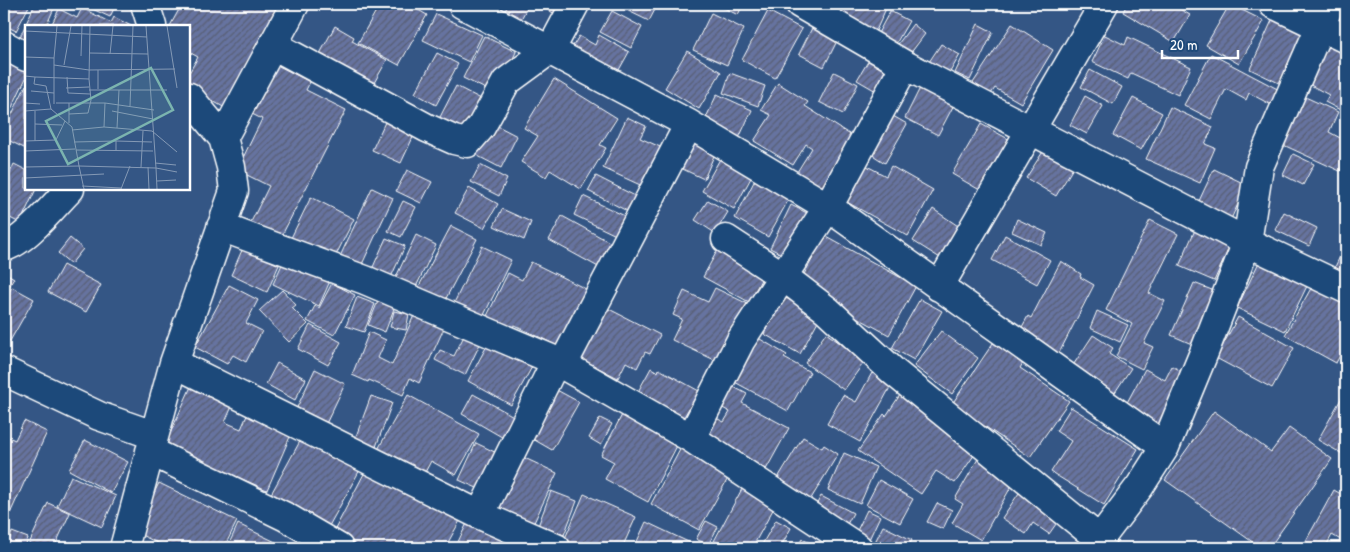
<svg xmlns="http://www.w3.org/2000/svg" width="1350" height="552" font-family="'Patrick Hand',sans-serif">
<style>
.building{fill:url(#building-hatch);stroke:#fff}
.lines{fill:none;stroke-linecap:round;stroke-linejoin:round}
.street-casing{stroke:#fff;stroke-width:31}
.street{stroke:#1f4a7a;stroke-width:28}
.inset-road{fill:none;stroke:#859ab6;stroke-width:1}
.view{fill:#7bb4af;fill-opacity:0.15;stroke:#7bb4af;stroke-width:2.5}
.inset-edge{fill:none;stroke:#fff;stroke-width:2.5}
</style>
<defs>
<pattern id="building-hatch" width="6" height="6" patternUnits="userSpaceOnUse" patternTransform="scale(1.25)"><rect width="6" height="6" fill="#6673a0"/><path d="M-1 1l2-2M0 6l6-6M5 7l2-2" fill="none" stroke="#585e72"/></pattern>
</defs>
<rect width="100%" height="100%" fill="#345685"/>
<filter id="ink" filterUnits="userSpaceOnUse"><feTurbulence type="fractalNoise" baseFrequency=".02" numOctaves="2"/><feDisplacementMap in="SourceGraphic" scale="10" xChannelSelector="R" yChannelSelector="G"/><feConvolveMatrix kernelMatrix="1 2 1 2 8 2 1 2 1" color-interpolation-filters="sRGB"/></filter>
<g filter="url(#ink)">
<path class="building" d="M10,4H30L16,31L4,25V17Z
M35,4H56L46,26H26V43L19,39Z
M89,4H116L110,17L88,7Z
M182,4H284L227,109L189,88V73L198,57L189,52V26H170Z
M380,4H408L427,15L399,65L358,43Z
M509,4H529L520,21L504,12Z
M537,4H566L559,16Z
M614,4H658L649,21Z
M716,4H743L738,15Z
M812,4H888L875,33Z
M1127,4H1171L1190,15L1174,42L1123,12Z
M1230,4L1264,21L1239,64L1206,45Z
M1342,4L1346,7V36L1330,27Z
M82,8L111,23L114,17L131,26H51L59,9L77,18Z
M612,11L642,27L631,48L600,32Z
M768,11L802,29L775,78L742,60Z
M890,11L909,21L894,47L876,37Z
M711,13L744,29L727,65L693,50Z
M436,14L482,35L469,62L423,40Z
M1274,16L1311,33L1287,87L1250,69Z
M815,22L840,35L824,67L799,54Z
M913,24L925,34L910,54L898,44Z
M978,24L993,32L970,80L955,73Z
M1012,24L1053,50L1021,103L995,88L991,94L973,83Z
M335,26L354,37L352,41L387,60L370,90L316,61Z
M599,35L629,52L615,77L570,51L579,36L595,45Z
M1105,35L1125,45L1128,37L1191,67L1178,95L1131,73L1128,79L1092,62Z
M484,36L516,52L496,94L463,78Z
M1324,41L1346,53V113L1325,102L1329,95L1303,81Z
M941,44L960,55L947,77L927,65Z
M687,51L721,72L699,109L665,88Z
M437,53L458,64L436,105L415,93Z
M873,53L899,68L883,95L857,80Z
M1211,54L1287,94L1279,109L1249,93L1246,100L1226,89L1211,119L1184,105Z
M4,55L26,66V78L4,124Z
M269,61L310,82L306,90L346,110L279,241L249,226L269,186L237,170L262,119L244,110Z
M1090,70L1122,87L1113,104L1081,87Z
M834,72L858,84L843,114L819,102Z
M730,73L765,86L758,106L723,93Z
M554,79L617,118L600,145L606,148L581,189L550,170L546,177L521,162L538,136L524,128Z
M923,82L957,99L938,135L905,118Z
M778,83L808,102L805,106L860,141L829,192L797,172L812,148L806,144L793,165L754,141L771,115L761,110Z
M26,85V149L4,138V131Z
M456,86L483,100L466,133L439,119Z
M717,94L752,110L739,138L704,122Z
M1301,95L1338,112L1329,132L1346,141V158L1340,171L1279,143Z
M1085,96L1103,106L1087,134L1070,125Z
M1133,98L1162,113L1141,150L1113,135Z
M1170,107L1213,127L1205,144L1215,148L1200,183L1146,159Z
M893,116L907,124L885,163L871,154Z
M627,117L646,126L640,138L667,150L649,189L603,168Z
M386,120L415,133L401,163L372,150Z
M490,122L517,136L501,168L474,154Z
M981,124L1014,142L985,193L952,174Z
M684,137L716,151L704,179L672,164Z
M1044,150L1073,168L1056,196L1026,178Z
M1293,154L1314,164L1303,185L1283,175Z
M720,159L752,176L734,209L702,191Z
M14,164L26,170V189H36L20,223L4,215V186Z
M480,165L507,179L499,196L471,182Z
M865,165L886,176L891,166L933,190L908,236L845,201Z
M1214,169L1247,185L1231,219L1198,203Z
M407,170L432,182L421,203L396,191Z
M596,176L639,198L631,213L588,191Z
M756,178L790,197L768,237L735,218Z
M372,188L393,198L357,275L336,265Z
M469,188L498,204L484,228L455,213Z
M583,196L629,218L620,237L574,215Z
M311,197L354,219L334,259L291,238Z
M708,200L728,212L715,233L695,220Z
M403,201L416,207L401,237L388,231Z
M791,205L815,217L793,260L770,248Z
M502,209L531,222L524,240L494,226Z
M933,209L964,230L945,261L913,241Z
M1284,212L1317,228L1309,246L1275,230Z
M562,216L615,245L602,269L549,240Z
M1017,219L1047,233L1041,245L1012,232Z
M1150,220L1178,234L1149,293L1165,301L1144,343L1153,347L1142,369L1116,356L1132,324L1106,310Z
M451,226L477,239L444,302L418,288Z
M1195,230L1230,246L1214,281L1179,266Z
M416,235L436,245L415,289L395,279Z
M1005,235L1050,260L1037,284L992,260Z
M825,236L916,286L889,335L798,285Z
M70,238L83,249L71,264L58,253Z
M386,238L405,246L388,284L369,276Z
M1346,244V276L1334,269Z
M482,246L511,260L483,317L454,303Z
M243,248L279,265L267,292L231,275Z
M717,251L763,276L749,302L703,277Z
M284,260L330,281L319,306L273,284Z
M1260,260L1308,284L1285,331L1237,308Z
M1061,261L1081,274L1080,277L1094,285L1056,359L1016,338L1028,316L1031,318Z
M531,262L586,289L558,346L514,325L511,333L485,320L508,273L522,280Z
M63,265L101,285L86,312L48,292Z
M4,272L14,278L4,296Z
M1315,281L1346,299V344L1336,363L1285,335Z
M332,283L355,295L334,335L307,321L315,306L319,308Z
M1194,283L1217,292L1194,345L1171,335Z
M229,285L258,300L246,323L262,331L246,362L233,355L227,364L195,347Z
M12,287L34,299L10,341L4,337V301Z
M715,288L748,304L721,363L672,340L682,319L673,315L684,291L708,302Z
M282,290L296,305L292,308L308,324L289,342L259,311Z
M357,297L375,304L364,332L346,326Z
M784,297L820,317L800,354L764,334Z
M379,299L395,306L385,332L368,325Z
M920,299L942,311L914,360L892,348Z
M607,308L660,335L650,354L645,352L637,368L626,362L618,378L581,359Z
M394,311L409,314L406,330L390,327Z
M1097,311L1128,325L1120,342L1090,328Z
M415,313L445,326L419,383L410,378L403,395L369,380L368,382L352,375L369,332L386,340L378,358L392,365Z
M1238,317L1294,348L1272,388L1216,358Z
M310,325L341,342L328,365L298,349Z
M941,331L978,358L952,394L914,366Z
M826,333L865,361L844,390L805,363Z
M465,334L481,342L465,375L435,360L440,350L454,356Z
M1093,335L1113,348L1109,354L1131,368L1108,403L1066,376Z
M755,336L787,355L784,358L810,372L788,411L731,380Z
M490,340L533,365L511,405L468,381Z
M993,343L1023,363L1020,368L1069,401L1030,457L952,404Z
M277,363L306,379L295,400L266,384Z
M1172,366L1189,375L1159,430L1123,410L1145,369L1165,380Z
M651,368L658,372L659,369L699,391L681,422L635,397Z
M315,369L345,384L323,430L293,416Z
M873,371L893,382L860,442L827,424L843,395L856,402Z
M193,382L235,400L225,422L241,429L248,413L292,432L267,490L165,445Z
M728,384L747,394L742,403L789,428L763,475L700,437L712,416L724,422L730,412L717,405Z
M553,388L579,402L552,450L526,435Z
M1346,390V456L1318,440Z
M473,394L519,419L507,440L462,414Z
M408,395L479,434L456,475L431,461L422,478L376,453Z
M900,395L979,448L955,483L936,471L921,494L858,451L884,414L886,416Z
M371,396L392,403L373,455L352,447Z
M1071,407L1138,449L1104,505L1051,472L1071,441L1056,431Z
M624,411L680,440L648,502L605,479L614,462L601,455Z
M1214,411L1271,452L1289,428L1332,459L1269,548H1261L1165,480Z
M600,418L612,424L601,445L589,438Z
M24,421L47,432L4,527V435L15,440Z
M304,434L362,466L329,526L271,494Z
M803,437L822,448L824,445L838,454L809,502L776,481Z
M85,440L128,462L111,493L69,470Z
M476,443L503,456L486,492L459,480Z
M682,446L731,473L699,530L651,504Z
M844,453L876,467L860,504L828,490Z
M516,454L557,473L531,529L489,510Z
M979,457L1016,478L981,540L952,523L963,504L955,499Z
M367,468L462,517L445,548H362L333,533Z
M71,476L116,496L102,527L57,506Z
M879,480L913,499L900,523L866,505Z
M159,483L237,521L224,548H168L135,532Z
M743,487L776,504L752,548H729L714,541Z
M1021,490L1061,517L1049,534L1033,523L1026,534L1002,518Z
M1334,490L1346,497V543L1332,535L1325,548H1302Z
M551,491L577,501L564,535L538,526Z
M584,494L636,517L622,548H575L563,543Z
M821,496L853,513L845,528L812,513Z
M48,503L70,513L54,548H27Z
M937,503L952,510L943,529L927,522Z
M867,510L880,516L865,548L852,541Z
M470,517L514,537L509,548H455Z
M776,520L791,528L780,548H760Z
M706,521L718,527L708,545L696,539Z
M646,522L701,548H634Z
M238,524L288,548H227Z
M883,526L912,540L908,548H872Z
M12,532L28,538L25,548H7Z
M802,539L818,547L817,548H797Z"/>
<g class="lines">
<defs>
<path id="street" d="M145,4L152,26
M462,4L689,124L828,207L1165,447
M800,4L905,65L1247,242L1346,289
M1273,4L1346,39
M4,45L26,57
M273,45L427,128L454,140L467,143L481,127L506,82L551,49L575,4
M223,138L295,4
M221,227L365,280L556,361L691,438L858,548
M726,239L784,277L827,310L894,372L1099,539
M4,247C24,243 55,204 70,189
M939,287L1104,4
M174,363L480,515L556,548
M562,366L689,124
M4,371L99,416L153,435
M691,438L741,340L828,207L905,65
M150,451L286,517L339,548
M480,515L556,361
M124,548L174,363L234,191L231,167L223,138L189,97
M1093,548L1140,486L1165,447L1205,350L1247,242L1259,167L1330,4"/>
</defs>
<use href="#street" class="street-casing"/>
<use href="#street" class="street"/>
</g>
</g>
<g transform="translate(25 25)">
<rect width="165" height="165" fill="#345685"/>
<path class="inset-road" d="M142,1L152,63M0,6L122,12M64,28L123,29M85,29L88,1M56,31L57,1M0,32L29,33L32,1M29,33V40L64,45L150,44M29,40V79M39,40L46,1M73,45V64M0,51L10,52L9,59L21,61L26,84L47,102L54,141L131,143L121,1M10,52L64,54L65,1M42,52L43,68L65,69M41,63L64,62M64,65H142M6,66L29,68M0,78L15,79M31,78H80L129,85M105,81L108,1M0,86L26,84M87,86L128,94M44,89L63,88L66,75L64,54M44,98V78M10,99L37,100M79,102L80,78M92,103L94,65M47,105L79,102L127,106L152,127M0,116L31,115L40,96M10,116V86M49,117L91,116M51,125L128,126M0,126L50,124M91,126V116L127,117M130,138L151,140M0,142L54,141L59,164M116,142L118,106M123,142L124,164M131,143L132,164M131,143L152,147M0,153L79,149M132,156L151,155M57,161L96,163M96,164L105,141"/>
<path class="view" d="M126,43L148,85L43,139L21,96Z"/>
<rect width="165" height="165" class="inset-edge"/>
</g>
<rect width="1350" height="552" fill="none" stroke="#1f4a7a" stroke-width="20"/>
<rect x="10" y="10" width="1330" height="532" fill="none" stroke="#fff" stroke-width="2" filter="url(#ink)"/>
<path d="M1162 50v8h76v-8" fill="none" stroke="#ffffff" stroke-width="2.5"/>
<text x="1170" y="50" font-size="15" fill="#ffffff" stroke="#1f4a7a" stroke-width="4" paint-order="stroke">20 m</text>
</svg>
